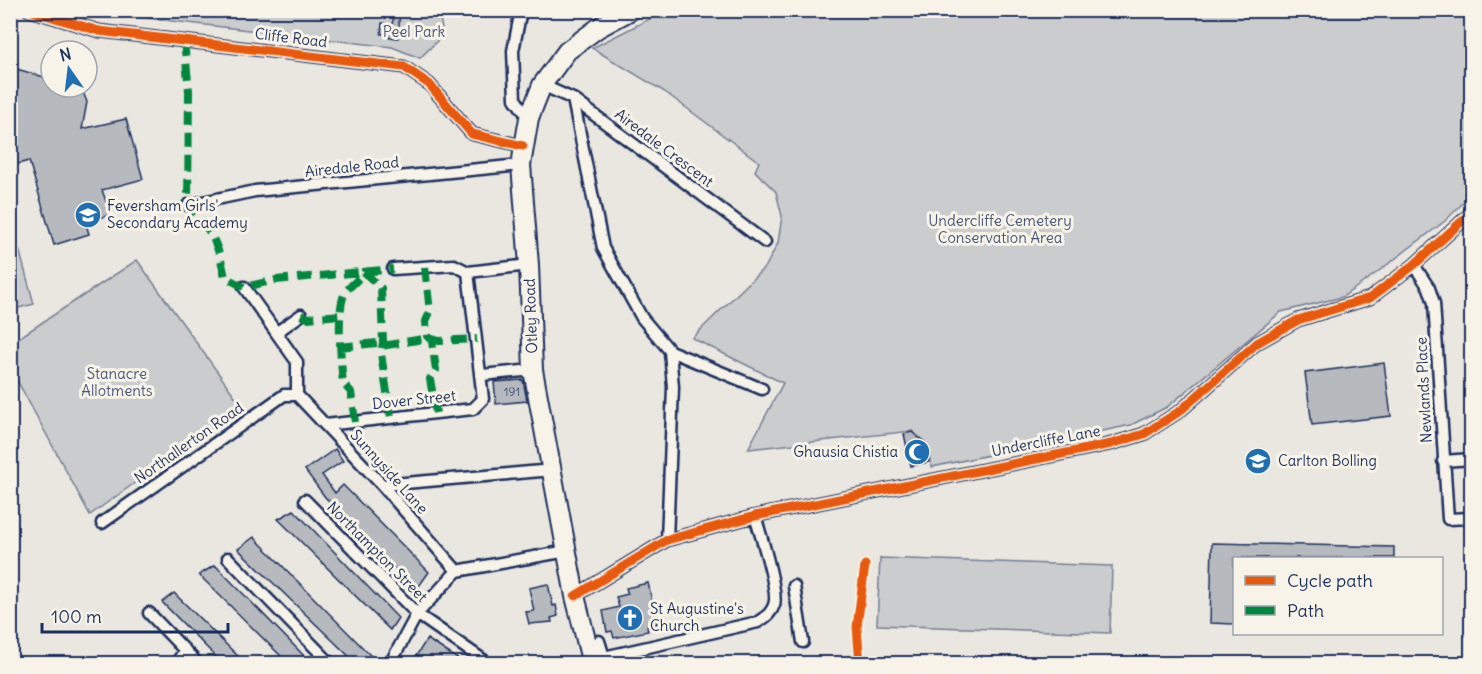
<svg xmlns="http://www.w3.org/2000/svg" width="1482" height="674" font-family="Delius,sans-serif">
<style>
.green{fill:#cbcccd;stroke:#737e96;stroke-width:1.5}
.building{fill:#b6babf;stroke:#1b2f5e;stroke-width:1.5}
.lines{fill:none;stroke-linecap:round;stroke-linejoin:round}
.minor-casing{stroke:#1b2f5e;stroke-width:15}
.primary-casing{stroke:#1b2f5e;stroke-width:22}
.minor{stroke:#f7f3e8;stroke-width:10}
.primary{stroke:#f7f3e8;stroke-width:18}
.quiet{stroke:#00873e;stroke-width:8;stroke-dasharray:15 8;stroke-linecap:butt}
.cycleway-casing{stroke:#f7f3e8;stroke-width:13}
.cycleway{stroke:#e8590c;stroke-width:9}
.labels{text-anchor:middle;stroke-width:6;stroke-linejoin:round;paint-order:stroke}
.number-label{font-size:12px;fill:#425276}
.park-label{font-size:15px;fill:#47567a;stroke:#f7f3e8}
.street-label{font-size:15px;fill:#1b2f5e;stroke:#f7f3e8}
.poi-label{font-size:15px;fill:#1b2f5e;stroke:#f7f3e8;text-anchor:start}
</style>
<rect width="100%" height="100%" fill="#eae7e0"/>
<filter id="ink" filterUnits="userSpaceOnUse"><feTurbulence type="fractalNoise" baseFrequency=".0167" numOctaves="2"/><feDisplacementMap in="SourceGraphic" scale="12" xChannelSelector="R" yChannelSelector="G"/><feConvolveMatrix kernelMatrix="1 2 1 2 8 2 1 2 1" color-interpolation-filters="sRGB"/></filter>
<g filter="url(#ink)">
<path class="green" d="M86,11H439L443,35L420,58L392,47Z
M665,11H1471V195L1445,221L1367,280L1342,297L1281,312L1167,407L1131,425L932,467L925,442L912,431L748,449L783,383L692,338L766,266L778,243L782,216L776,192L755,171L759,162L665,92L592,48Z
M10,216L34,304L11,310H10Z
M137,260L242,406L90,515L11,369V343Z
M880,558L1112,566L1110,633L877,625Z"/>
<path class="building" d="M396,10H400L398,38L388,37L389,34H381L382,23L392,24Z
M10,67L51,79V87H73L83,92L87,102L82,129L126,119L143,179L102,190L111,215L85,221L89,234L54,245L29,161L10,166Z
M1384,363L1391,416L1312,425L1305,373Z
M523,380L527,401L496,404L494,382Z
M912,432L923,442L929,462L911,466L904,434Z
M335,449L343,461L322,475L335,493L343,485L429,572L416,590L325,497L305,470Z
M294,510L398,618L390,630L278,519Z
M254,537L373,658L370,663H356L238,549Z
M1212,543L1394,547V558H1234V624L1210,623Z
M215,565L311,663H288L199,575Z
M648,583L657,624L647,627L648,631L614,638L612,631L607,632L603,611L619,607L616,597L628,594L626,588Z
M548,584L553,606L556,605L558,616L551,618L552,622L529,624L526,612L534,611L529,588Z
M174,593L245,663H222L162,602Z
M427,639L464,663H427L416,656Z"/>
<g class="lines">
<defs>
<path id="minor" d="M29,10L99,31L404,67L429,84L472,134L523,146
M521,10L513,51L515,99L529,118
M542,85L573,99L765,242
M573,99L603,248L642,318L670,351L762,389
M188,205L255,191L521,165
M1414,265L1429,288L1434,303L1448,519L1472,518
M393,269L454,265L468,272L529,265
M244,287L297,362V395
M277,332L301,315
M482,375L533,370
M297,395L382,485L457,571
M325,425L473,409L483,399L468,272
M1443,461L1472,459
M382,485L553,470
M305,500L417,614L489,664
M102,523L284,395H297
M667,540L673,387L670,351
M228,558L331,664
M794,586L803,642
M575,596L667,540L755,516L1111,444L1144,434L1180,411L1257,343L1298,320L1370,298L1414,265L1472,212
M149,613L198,664
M599,641L604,657L758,622C765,617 771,614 774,605C779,593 760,532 755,516
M176,664L185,650
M390,664L417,614L457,571L567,551"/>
<path id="primary" d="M592,664L575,596L533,370L529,265L521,165L529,118L542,85L567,51L598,28L631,10"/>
</defs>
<use href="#minor" class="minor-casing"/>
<use href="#primary" class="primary-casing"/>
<use href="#minor" class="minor"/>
<use href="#primary" class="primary"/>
<path class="quiet" d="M184,41L189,91L188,205C212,230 218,244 225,277L244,287L276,280L393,269
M425,267L430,312L426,321L427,336L432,341L436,370L430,379L436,413
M301,315L308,318L340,315
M339,347L377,343L382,346L429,338L439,341L477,339
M355,422L351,392L343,383C341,364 336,308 345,293C350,285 359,280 364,272L381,288L383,342L381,354L391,418"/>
<defs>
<path id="cycleway" d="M29,10L99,31L404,67L429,84L472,134L523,146
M575,596L667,540L755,516L1111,444L1144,434L1180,411L1257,343L1298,320L1370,298L1414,265L1472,212
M860,664L857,627L865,565"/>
</defs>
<use href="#cycleway" class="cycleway-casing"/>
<use href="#cycleway" class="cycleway"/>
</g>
</g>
<defs>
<symbol id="school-disc" viewBox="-11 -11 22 22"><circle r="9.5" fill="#1f6fb2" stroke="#f7f3e8"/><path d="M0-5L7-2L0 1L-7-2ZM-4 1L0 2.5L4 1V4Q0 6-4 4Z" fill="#fff"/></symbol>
<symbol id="mosque-disc" viewBox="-11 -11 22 22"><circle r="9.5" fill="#1f6fb2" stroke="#f7f3e8"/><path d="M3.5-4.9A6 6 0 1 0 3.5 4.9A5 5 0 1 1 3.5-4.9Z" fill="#fff"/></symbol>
<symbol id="church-disc" viewBox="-11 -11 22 22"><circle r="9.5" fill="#1f6fb2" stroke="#f7f3e8"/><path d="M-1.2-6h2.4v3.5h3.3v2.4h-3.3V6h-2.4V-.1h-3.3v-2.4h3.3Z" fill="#fff"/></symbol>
</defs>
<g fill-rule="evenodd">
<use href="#school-disc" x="73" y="200" width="30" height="30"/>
<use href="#mosque-disc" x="902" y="437" width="30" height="30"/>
<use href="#school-disc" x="1243" y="446" width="30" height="30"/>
<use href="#church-disc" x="615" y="603" width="30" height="30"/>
</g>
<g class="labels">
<g class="number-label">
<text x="512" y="396">191</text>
</g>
<g class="park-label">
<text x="414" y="37">Peel Park</text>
<text x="1000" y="226">Undercliffe Cemetery<tspan x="1000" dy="17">Conservation Area</tspan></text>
<text x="117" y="379">Stanacre<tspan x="117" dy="17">Allotments</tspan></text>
</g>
<g class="street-label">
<text transform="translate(291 38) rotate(7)" y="5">Cliffe Road</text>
<text transform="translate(664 148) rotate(37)" y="5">Airedale Crescent</text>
<text transform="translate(352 167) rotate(-6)" y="5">Airedale Road</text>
<text transform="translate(531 316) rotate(-92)" y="5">Otley Road</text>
<text transform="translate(1424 390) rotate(-93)" y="5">Newlands Place</text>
<text transform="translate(414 400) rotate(-6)" y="5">Dover Street</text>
<text transform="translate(1046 441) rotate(-11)" y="5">Undercliffe Lane</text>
<text transform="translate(189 443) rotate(-35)" y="5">Northallerton Road</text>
<text transform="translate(389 472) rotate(48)" y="5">Sunnyside Lane</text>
<text transform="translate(377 552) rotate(45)" y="5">Northampton Street</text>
</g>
<g class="poi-label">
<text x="107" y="211">Feversham Girls'<tspan x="107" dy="17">Secondary Academy</tspan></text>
<text x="898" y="457" text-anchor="end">Ghausia Chistia</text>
<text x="1278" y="466">Carlton Bolling</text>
<text x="650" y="614">St Augustine's<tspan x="650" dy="17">Church</tspan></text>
</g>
</g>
<rect width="1482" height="674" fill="none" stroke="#f7f3e8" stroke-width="36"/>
<rect x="18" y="18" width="1446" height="638" fill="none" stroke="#1b2f5e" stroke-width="2" filter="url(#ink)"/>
<rect x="1233" y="557" width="210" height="78" fill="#f7f3e8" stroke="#9fa5b1" stroke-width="1.5"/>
<rect x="1245" y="576" width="30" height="9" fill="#e8590c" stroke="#9fa5b1" stroke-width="1.5"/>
<text x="1287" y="587" font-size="18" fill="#1b2f5e">Cycle path</text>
<rect x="1245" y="606" width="30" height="9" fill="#00873e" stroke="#9fa5b1" stroke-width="1.5"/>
<text x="1287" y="617" font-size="18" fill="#1b2f5e">Path</text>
<g transform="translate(69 69) rotate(346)"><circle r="28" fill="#f7f3e8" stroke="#9fa5b1" stroke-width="1.5"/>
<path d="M0-4.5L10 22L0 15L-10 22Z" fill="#1f6fb2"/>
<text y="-9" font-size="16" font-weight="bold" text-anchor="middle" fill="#1b2f5e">N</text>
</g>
<path d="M42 623v9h186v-9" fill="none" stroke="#1b2f5e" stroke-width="3"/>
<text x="51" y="623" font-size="18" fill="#1b2f5e" stroke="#f7f3e8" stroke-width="4.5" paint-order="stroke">100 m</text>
</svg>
